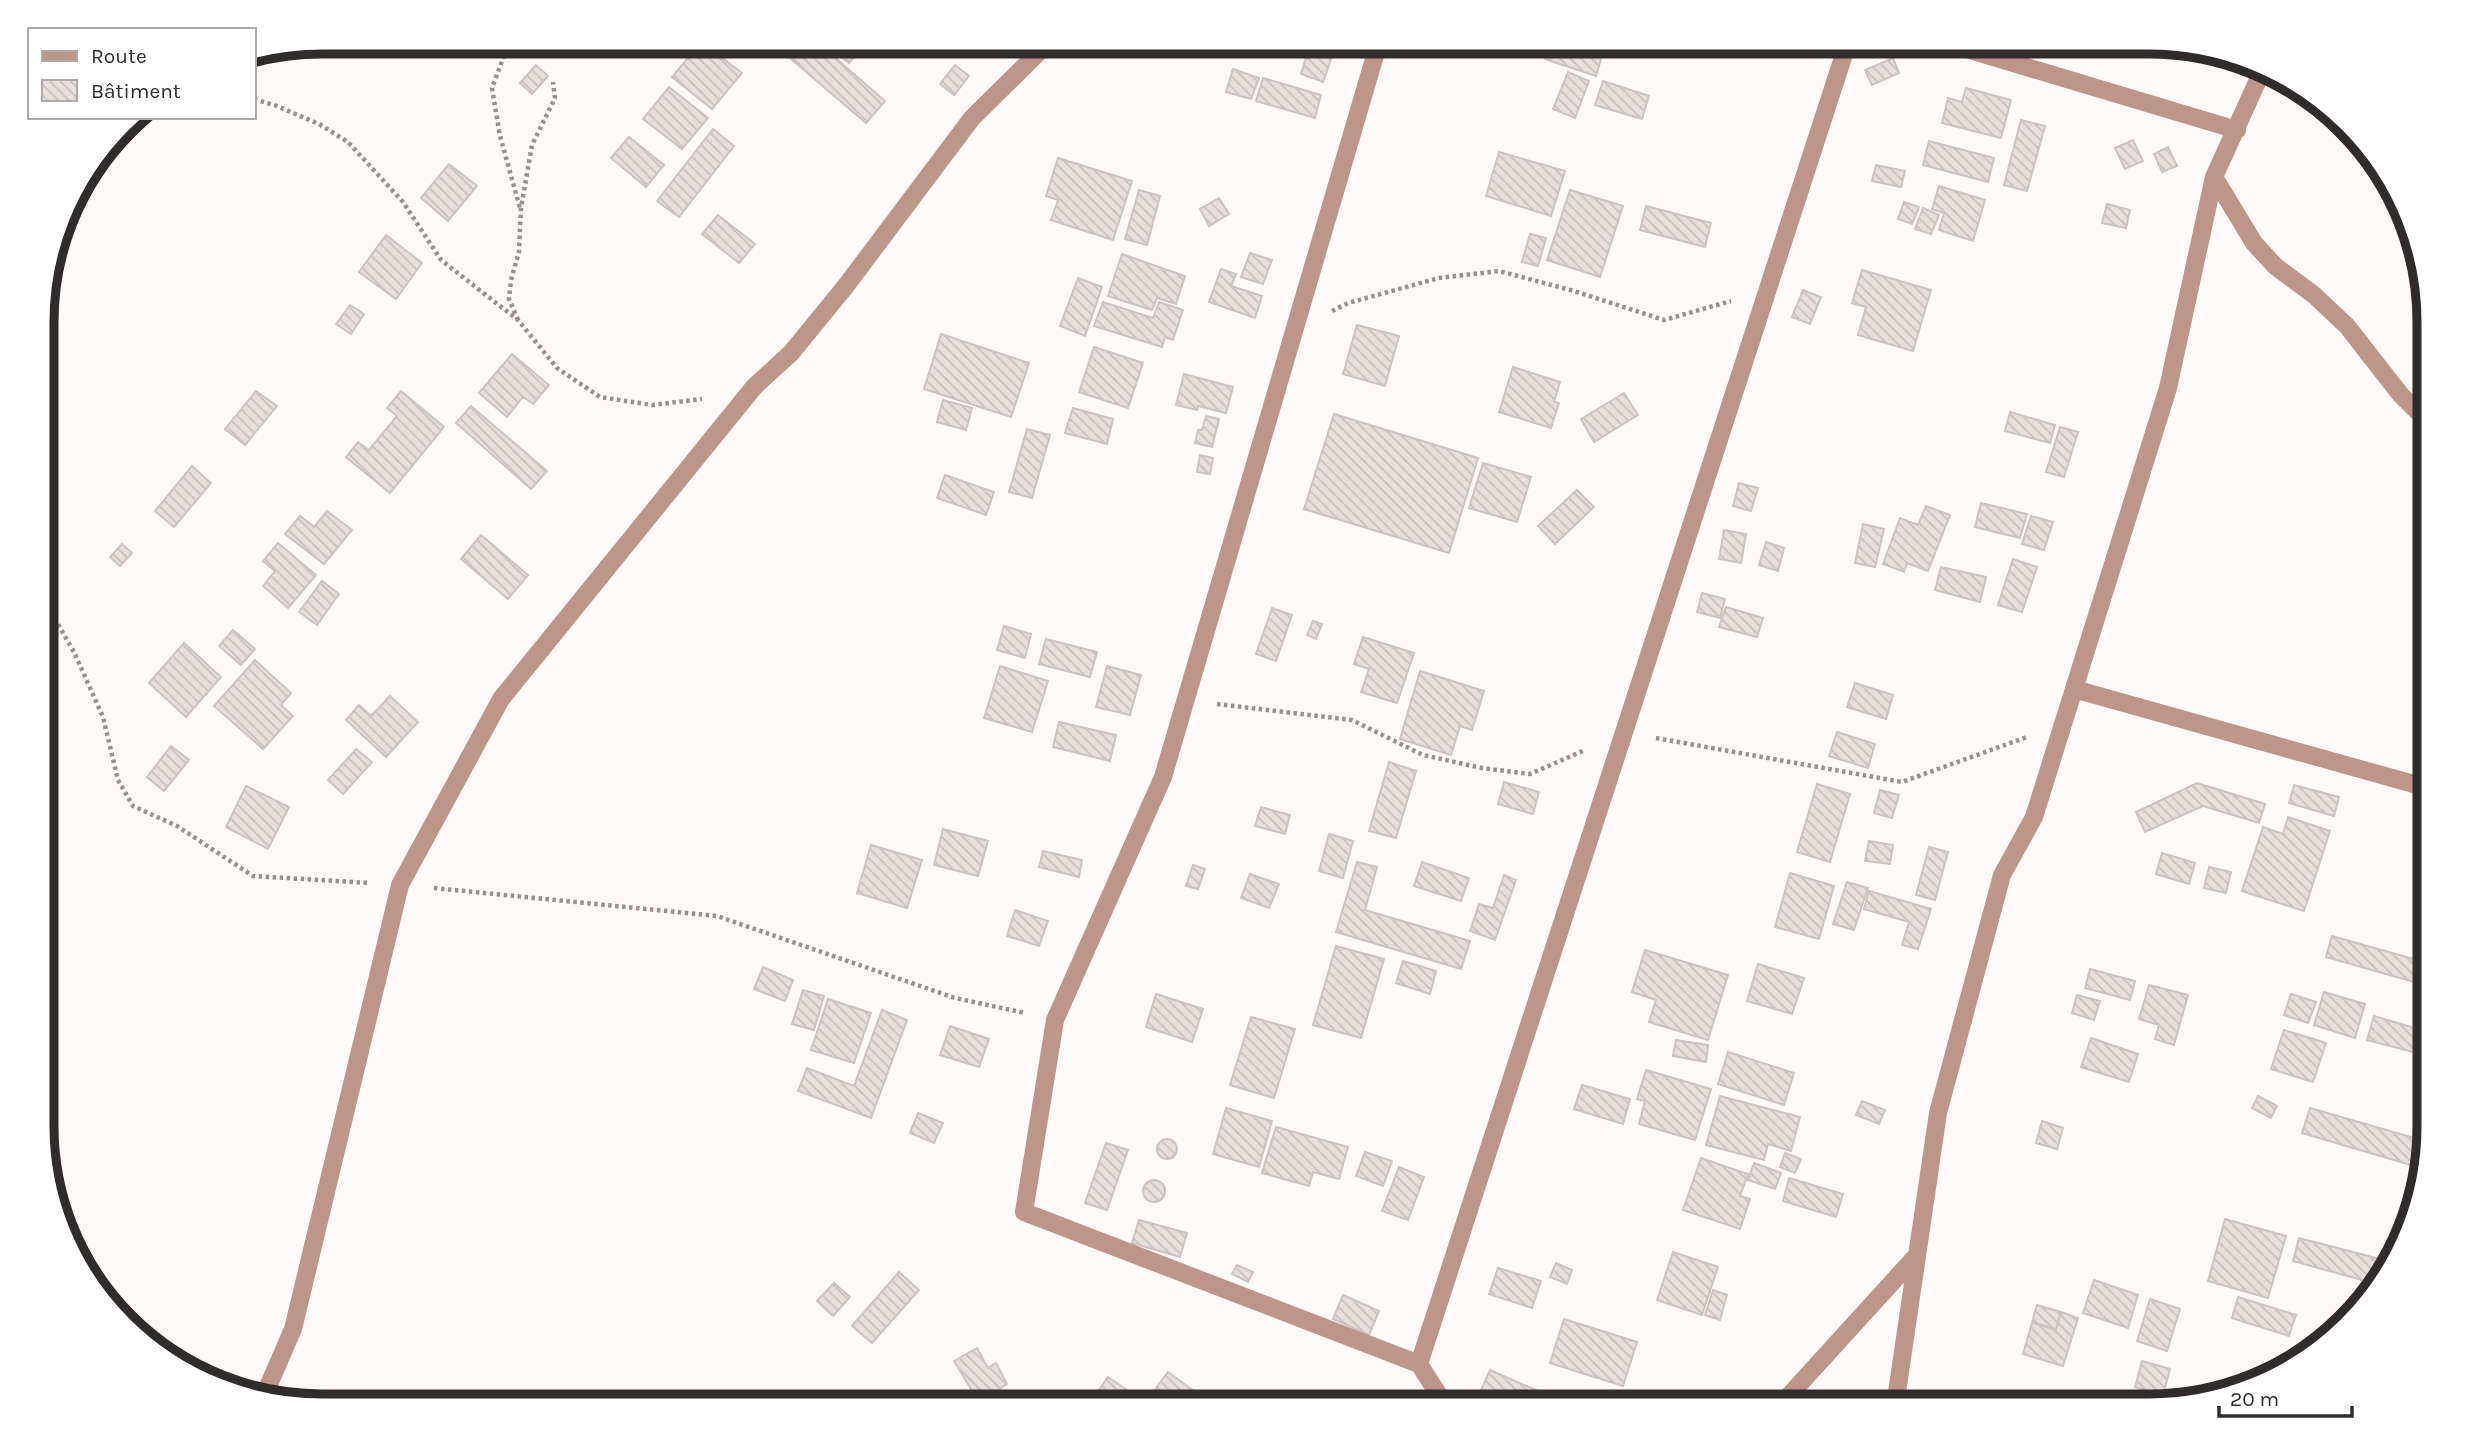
<svg xmlns="http://www.w3.org/2000/svg" width="2471" height="1448" font-family="Karla,sans-serif">
<style>
.building{fill:url(#building-back-hatch);stroke:#cbc3c1;stroke-width:2}
.lines{fill:none;stroke-linecap:round;stroke-linejoin:round}
.path{stroke:#959190;stroke-width:4.5;stroke-dasharray:3.5 3.5;stroke-linecap:butt}
.street{stroke:#bd9589;stroke-width:18}
.rim{fill:none;stroke:#2f2c2b;stroke-width:9}
</style>
<defs>
<pattern id="building-back-hatch" width="6" height="6" patternUnits="userSpaceOnUse" patternTransform="scale(1.75)"><rect width="6" height="6" fill="#e7dfdc"/><path d="M-1 5l2 2M0 0l6 6M5-1l2 2" fill="none" stroke="#c6c0bd"/></pattern>
</defs>
<rect width="100%" height="100%" fill="#fffaf9"/>
<path class="building" d="M701,42H711L720,50L717,54L742,73L712,109L672,77Z
M781,42H817L885,101L866,123L777,47Z
M823,42H867L849,63Z
M1311,42H1337L1323,82L1301,74Z
M1493,42H1544L1539,57Z
M1551,42H1606L1596,76L1545,59Z
M1893,58L1899,73L1872,85L1865,70Z
M536,65L548,76L532,94L520,83Z
M955,65L969,76L954,95L940,84Z
M1233,69L1259,78L1251,99L1226,92Z
M1568,72L1589,81L1575,118L1553,109Z
M1263,78L1321,95L1315,118L1256,101Z
M1603,81L1649,96L1642,119L1595,105Z
M669,87L708,118L682,149L643,119Z
M1966,88L2011,100L2001,138L1942,123L1948,98L1962,102Z
M2021,120L2045,126L2027,191L2004,185Z
M713,129L734,146L679,217L657,201Z
M629,137L664,165L646,187L611,158Z
M2133,140L2143,161L2125,169L2115,148Z
M1929,141L1994,158L1988,182L1923,165Z
M2168,147L2177,166L2162,172L2154,154Z
M1499,152L1565,171L1551,216L1486,196Z
M1058,158L1132,181L1113,240L1051,220L1058,200L1046,196Z
M449,164L477,186L448,221L421,198Z
M1876,165L1905,171L1901,187L1872,181Z
M1939,186L1985,200L1973,241L1939,230L1944,213L1932,209Z
M1139,190L1160,196L1147,245L1125,239Z
M1570,190L1623,206L1600,277L1547,260Z
M1219,198L1229,214L1209,226L1200,209Z
M1904,202L1919,207L1912,224L1898,219Z
M2107,204L2130,210L2126,228L2102,223Z
M1646,206L1711,223L1705,247L1640,230Z
M1923,208L1939,215L1931,234L1915,229Z
M718,215L755,244L739,263L702,234Z
M1530,234L1546,238L1538,266L1522,262Z
M386,235L422,263L396,299L359,272Z
M1250,253L1272,260L1263,284L1241,277Z
M1122,254L1185,276L1176,304L1157,298L1152,310L1108,296Z
M1221,269L1236,274L1231,286L1262,296L1255,318L1209,302Z
M1862,270L1931,290L1913,351L1858,335L1866,307L1852,303Z
M1078,278L1102,287L1085,336L1060,326Z
M1803,290L1821,297L1810,324L1792,317Z
M1103,302L1153,318L1159,302L1183,310L1173,340L1165,337L1162,347L1094,326Z
M350,305L364,314L351,334L336,324Z
M1357,325L1399,336L1385,386L1343,374Z
M941,334L1029,363L1011,417L924,389Z
M1094,347L1143,363L1128,408L1079,392Z
M512,354L549,385L533,404L523,397L507,417L479,393Z
M1513,367L1560,382L1554,402L1559,403L1551,428L1499,412Z
M1184,374L1233,387L1226,413L1198,406L1197,410L1176,405Z
M256,391L277,406L245,445L225,429Z
M401,391L444,427L390,493L346,457L358,442L369,450L397,416L387,408Z
M1624,393L1638,415L1594,442L1581,419Z
M943,400L972,408L966,430L937,422Z
M471,406L547,471L531,489L456,423Z
M1073,408L1113,419L1107,444L1065,433Z
M2010,412L2055,425L2050,443L2005,431Z
M1334,414L1478,458L1449,553L1304,509Z
M1206,416L1219,419L1212,447L1195,443L1198,430H1202Z
M2060,427L2078,432L2064,477L2046,472Z
M1027,429L1050,435L1032,498L1009,492Z
M1200,455L1213,458L1210,474L1197,472Z
M1483,463L1531,477L1517,522L1469,508Z
M192,466L211,483L174,527L155,511Z
M945,475L994,492L986,515L937,498Z
M1739,483L1758,488L1751,511L1733,506Z
M1577,490L1594,507L1555,544L1538,526Z
M1981,503L2027,514L2020,538L1975,527Z
M1926,506L1950,515L1928,571L1907,563L1904,572L1883,564L1900,518L1918,525Z
M327,511L352,530L324,564L285,534L300,516L314,527Z
M2031,516L2053,522L2044,550L2022,544Z
M1863,524L1884,529L1875,567L1855,563Z
M1724,530L1746,534L1741,563L1719,559Z
M481,535L528,575L508,599L461,559Z
M1766,542L1784,548L1778,571L1759,565Z
M278,543L316,575L288,608L263,586L275,571L263,561Z
M122,544L132,553L120,566L110,557Z
M2013,559L2037,567L2022,612L1998,605Z
M1941,567L1986,577L1980,602L1935,590Z
M322,581L339,594L317,625L299,612Z
M1702,593L1725,599L1720,618L1697,612Z
M1726,607L1763,618L1757,637L1719,627Z
M1272,608L1292,615L1276,661L1256,654Z
M1313,621L1322,624L1316,639L1307,635Z
M1004,626L1031,634L1025,658L997,650Z
M233,630L255,649L241,665L219,646Z
M1363,637L1414,653L1397,703L1361,692L1369,669L1354,664Z
M1046,639L1097,652L1090,677L1039,664Z
M184,643L221,677L186,717L149,683Z
M255,660L291,693L281,705L293,716L263,749L214,706Z
M1000,666L1048,681L1032,732L984,718Z
M1107,666L1141,675L1130,715L1096,707Z
M1420,671L1484,691L1472,730L1460,726L1451,755L1400,739Z
M1855,683L1893,695L1886,719L1847,707Z
M390,696L418,722L386,757L346,720L359,705L371,716Z
M1059,722L1116,735L1110,761L1053,747Z
M1837,732L1875,744L1868,768L1829,756Z
M171,746L189,760L164,791L147,777Z
M356,749L372,762L343,794L328,780Z
M1389,762L1416,771L1396,838L1369,831Z
M1504,782L1539,792L1533,814L1498,804Z
M2197,783L2265,804L2259,823L2203,806L2145,832L2136,812Z
M1817,784L1850,794L1830,862L1797,852Z
M2294,785L2339,797L2334,816L2289,803Z
M246,786L289,807L268,849L226,827Z
M1880,790L1899,795L1892,818L1874,813Z
M1261,807L1290,815L1285,834L1255,826Z
M2288,817L2330,831L2304,911L2242,891L2263,827L2283,834Z
M943,829L988,841L978,876L934,865Z
M1329,834L1353,841L1343,878L1319,871Z
M1869,841L1893,845L1890,864L1865,861Z
M871,845L922,860L907,908L857,893Z
M1929,847L1948,852L1935,900L1916,895Z
M1043,851L1082,860L1079,877L1039,867Z
M2162,853L2195,863L2189,884L2156,874Z
M1357,862L1377,867L1365,910L1470,941L1461,969L1336,932Z
M1422,862L1469,878L1461,901L1414,886Z
M1193,865L1205,869L1198,889L1186,886Z
M2209,867L2231,872L2226,893L2204,888Z
M1790,873L1834,886L1819,939L1775,927Z
M1250,874L1279,884L1269,908L1241,898Z
M1504,875L1516,880L1495,940L1470,931L1479,904L1493,908Z
M1847,882L1868,888L1854,930L1833,924Z
M1869,891L1931,909L1918,949L1902,945L1909,922L1864,909Z
M1015,910L1048,921L1039,946L1007,936Z
M2332,936L2428,963V986L2326,957Z
M1336,946L1384,959L1361,1038L1313,1025Z
M1645,950L1728,975L1708,1040L1649,1022L1656,1000L1632,992Z
M1403,961L1436,971L1430,994L1396,983Z
M1758,964L1804,978L1792,1014L1747,1001Z
M763,967L793,980L785,1001L754,989Z
M2090,969L2135,981L2130,1000L2085,988Z
M2149,985L2188,995L2174,1045L2155,1039L2159,1025L2139,1019Z
M803,990L824,996L814,1030L792,1024Z
M2324,992L2365,1004L2355,1038L2314,1025Z
M1156,994L1203,1009L1192,1042L1146,1027Z
M2291,994L2316,1002L2308,1023L2284,1015Z
M2077,995L2100,1001L2094,1020L2072,1013Z
M828,999L871,1013L854,1063L811,1050Z
M882,1010L907,1020L871,1118L798,1091L807,1068L854,1086Z
M2374,1016L2428,1032V1056L2367,1040Z
M1251,1017L1295,1029L1274,1098L1230,1085Z
M950,1026L989,1039L979,1067L940,1055Z
M2284,1030L2326,1043L2313,1082L2271,1069Z
M2091,1038L2138,1054L2129,1082L2081,1067Z
M1676,1040L1708,1045L1706,1062L1673,1056Z
M1728,1052L1794,1073L1784,1105L1718,1084Z
M1646,1070L1711,1089L1695,1140L1639,1124L1645,1101L1637,1099Z
M1582,1085L1630,1099L1623,1124L1574,1109Z
M1720,1096L1800,1117L1791,1151L1768,1144L1764,1160L1706,1145Z
M2258,1096L2277,1106L2271,1118L2252,1108Z
M1862,1101L1885,1110L1879,1124L1856,1115Z
M1226,1108L1272,1121L1259,1167L1213,1154Z
M2310,1108L2428,1142L2421,1168L2302,1133Z
M918,1113L943,1123L934,1143L910,1133Z
M2042,1121L2063,1128L2057,1149L2036,1143Z
M1276,1127L1348,1147L1339,1179L1313,1172L1309,1186L1262,1173Z
M1157 1149a10 10 0 1 1 20 0a10 10 0 1 1-20 0Z
M1106,1143L1128,1150L1107,1210L1085,1203Z
M1365,1152L1392,1161L1383,1186L1356,1176Z
M1785,1153L1801,1159L1795,1173L1780,1167Z
M1701,1158L1748,1174L1740,1196L1750,1199L1740,1229L1683,1210Z
M1754,1163L1781,1173L1775,1189L1748,1180Z
M1399,1167L1424,1177L1408,1220L1382,1211Z
M1789,1178L1843,1194L1836,1217L1783,1201Z
M1143 1191a11 11 0 1 1 22 0a11 11 0 1 1-22 0Z
M2225,1219L2286,1236L2268,1298L2208,1281Z
M1139,1220L1187,1233L1180,1257L1132,1243Z
M2299,1238L2376,1258L2369,1282L2293,1261Z
M1673,1252L1718,1267L1702,1315L1657,1300Z
M1556,1263L1572,1270L1567,1284L1550,1277Z
M1237,1265L1253,1272L1248,1282L1232,1274Z
M1498,1268L1541,1281L1532,1308L1489,1294Z
M899,1272L919,1290L872,1343L852,1326Z
M2094,1280L2138,1295L2128,1328L2083,1313Z
M834,1283L850,1297L833,1316L817,1301Z
M1713,1290L1727,1295L1720,1320L1705,1315Z
M1343,1295L1379,1311L1369,1335L1333,1319Z
M2238,1297L2296,1315L2289,1336L2232,1318Z
M2150,1299L2180,1309L2167,1351L2137,1341Z
M2037,1305L2061,1312L2056,1329L2032,1322Z
M2061,1312L2078,1318L2063,1366L2023,1354L2032,1323L2056,1330Z
M1564,1319L1637,1342L1623,1386L1550,1363Z
M977,1348L988,1368L996,1363L1007,1384L979,1402L954,1361Z
M2142,1361L2170,1369L2163,1395L2135,1387Z
M1490,1370L1570,1405V1406H1481L1475,1403Z
M1168,1372L1198,1394L1190,1406H1149L1145,1403Z
M1108,1377L1130,1392L1120,1406H1088Z"/>
<g class="lines">
<path class="path" d="M509,42L492,88L500,136L520,208
M254,99L277,106L319,124L348,142L403,202L441,260L518,320L557,368L600,397L652,405L702,399
M1332,311L1348,303L1439,278L1499,271L1574,291L1664,320L1731,301
M518,320L509,299L511,280L519,252L521,208L532,145L555,98L553,82
M44,600L74,652L103,717L118,780L133,806L177,826L253,876L370,883
M1217,704L1352,720L1423,755L1482,768L1530,774L1585,750
M1656,738L1902,782L2027,737
M434,888L717,916L955,998L1025,1013"/>
<path class="street" d="M1379,42L1163,777L1055,1020L1024,1212L1419,1364
M1943,42L2237,130
M2214,177L2254,243L2275,266L2314,295L2347,326L2400,394L2428,422
M2074,689L2428,788
M263,1398L293,1329L400,885L501,699L754,387L791,353L845,287L972,118L1049,42
M1446,1406L1419,1364L1848,42
M1769,1406L1785,1400L1917,1255
M1895,1406L1938,1113L2002,875L2034,817L2168,388L2214,177L2263,69"/>
</g>
<path d="M0 0H2471V1448H0ZM322 54H2149A268 268 0 0 1 2417 322V1126A268 268 0 0 1 2149 1394H322A268 268 0 0 1 54 1126V322A268 268 0 0 1 322 54Z" fill="#fff" fill-rule="evenodd"/>
<path class="rim" d="M322 54H2149A268 268 0 0 1 2417 322V1126A268 268 0 0 1 2149 1394H322A268 268 0 0 1 54 1126V322A268 268 0 0 1 322 54Z"/>
<rect x="28" y="28" width="228" height="91" fill="#ffffff" stroke="#acabaa" stroke-width="2"/>
<rect x="42" y="51" width="35" height="10" fill="#bd9589" stroke="#acabaa" stroke-width="2"/>
<text x="91" y="63" font-size="21" fill="#2f2c2b">Route</text>
<rect x="42" y="80" width="35" height="21" fill="url(#building-back-hatch)" stroke="#acabaa" stroke-width="2"/>
<text x="91" y="98" font-size="21" fill="#2f2c2b">Bâtiment</text>
<path d="M2219 1406v10h133v-10" fill="none" stroke="#2f2c2b" stroke-width="3.5"/>
<text x="2230" y="1406" font-size="21" fill="#2f2c2b" stroke="#ffffff" stroke-width="5" paint-order="stroke">20 m</text>
</svg>
